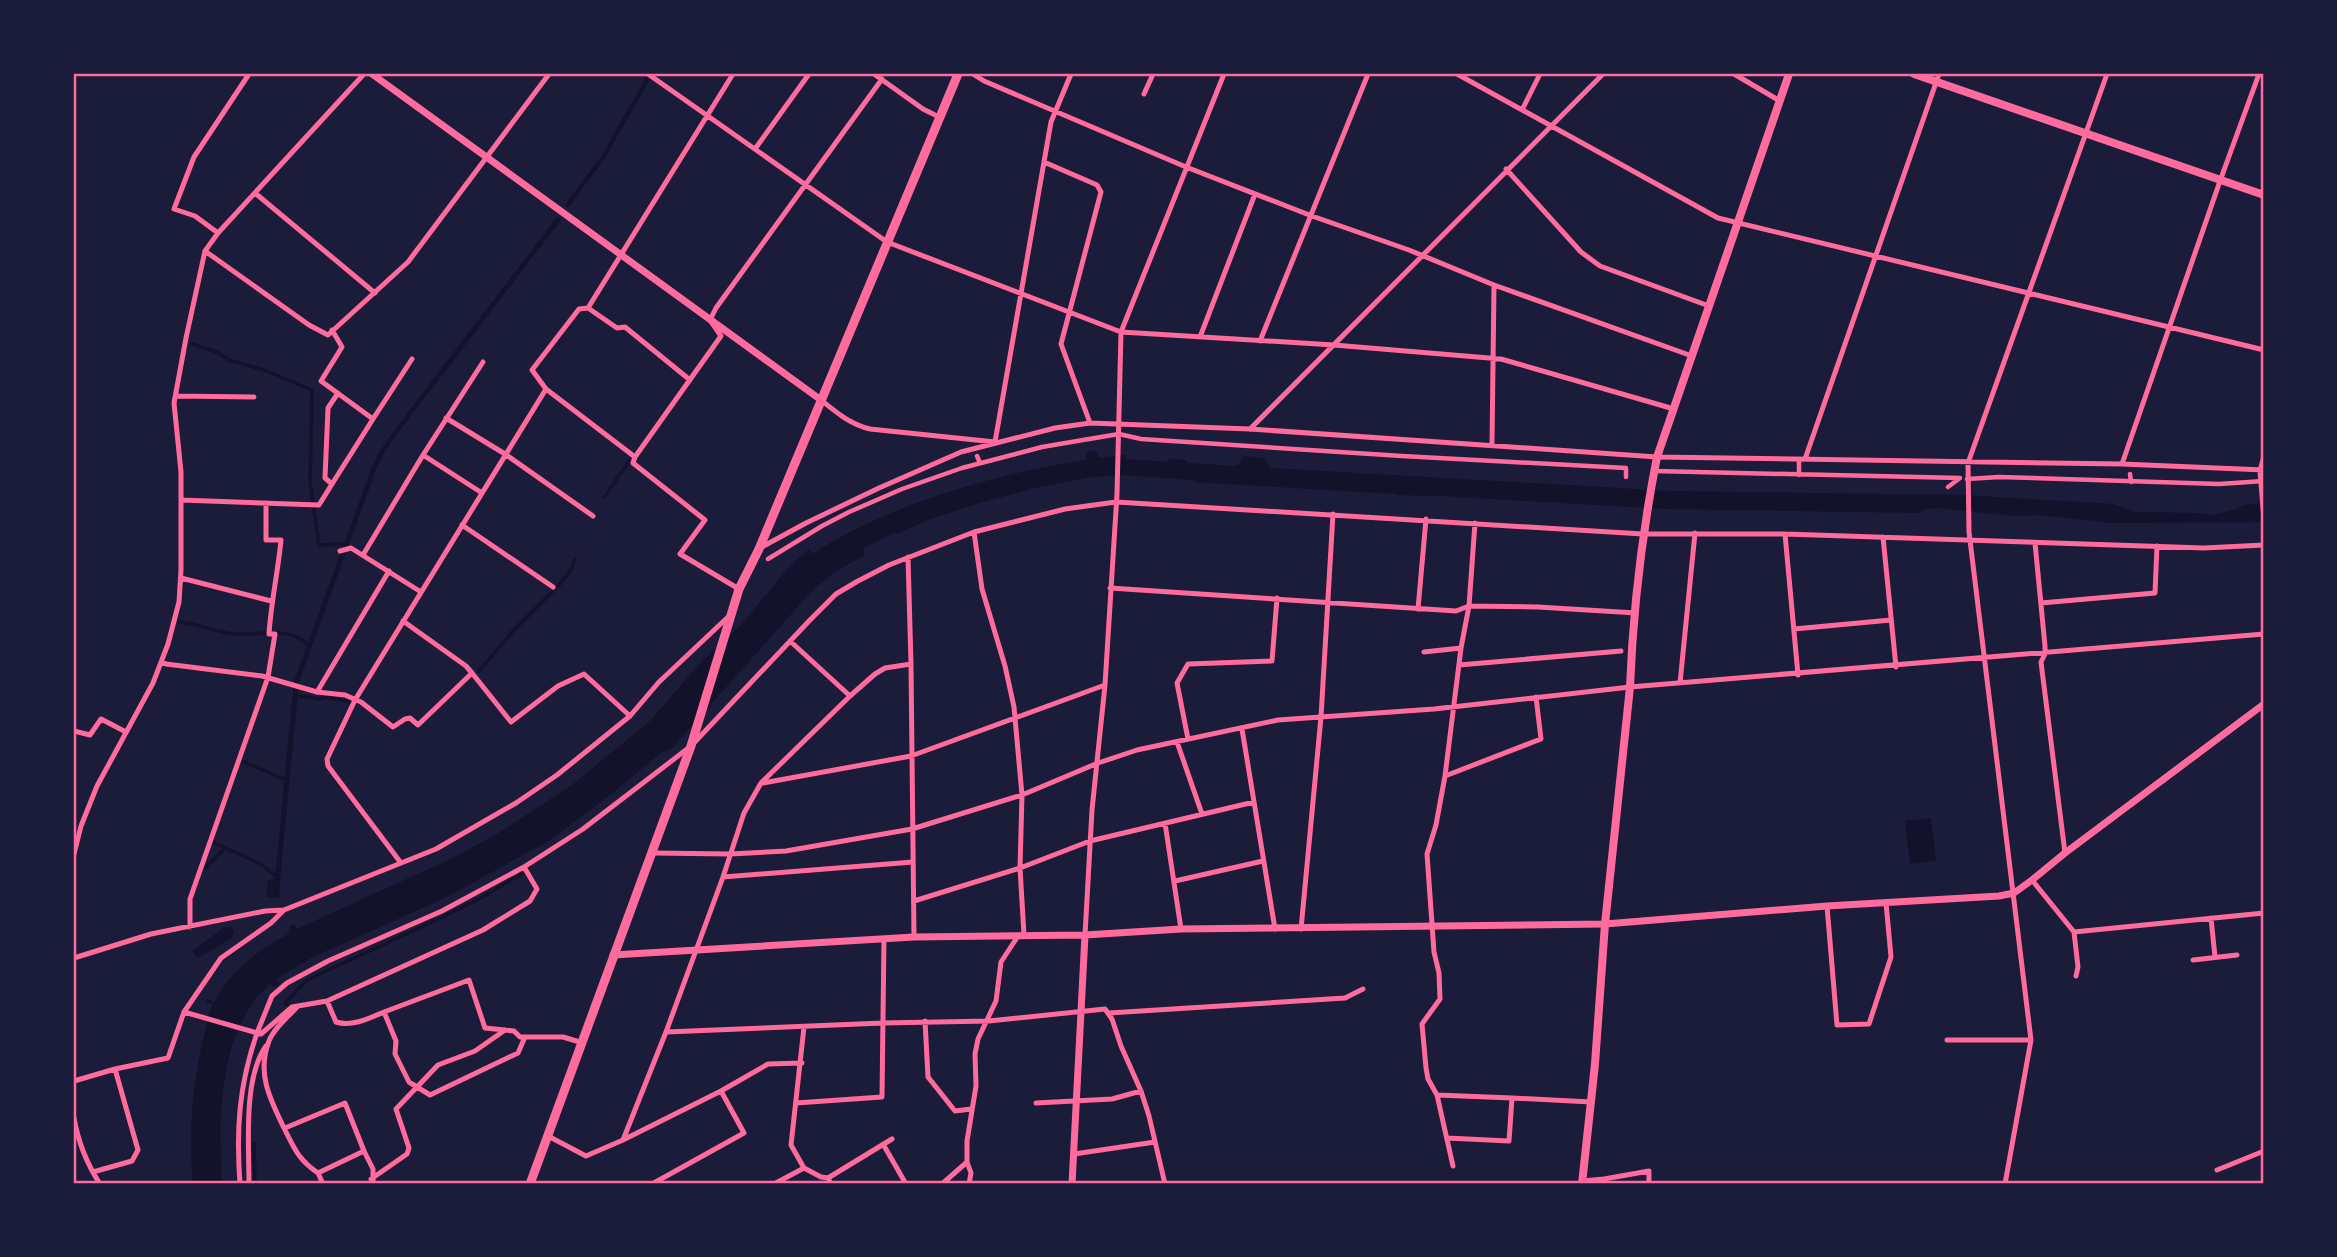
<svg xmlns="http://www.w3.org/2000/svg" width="2337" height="1257" font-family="Signika,sans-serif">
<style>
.water{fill:#12122b}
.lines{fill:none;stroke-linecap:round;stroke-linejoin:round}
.stream{stroke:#12122b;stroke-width:3.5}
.pedestrian{stroke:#ff6b9d;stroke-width:4.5}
.minor{stroke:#ff6b9d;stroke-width:5}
.tertiary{stroke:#ff6b9d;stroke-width:7}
.secondary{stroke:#ff6b9d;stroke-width:8}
.trunk{stroke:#ff6b9d;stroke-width:9}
.neatline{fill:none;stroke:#ff6b9d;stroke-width:2.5}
</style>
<rect width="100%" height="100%" fill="#1b1b3a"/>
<path class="water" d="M648,74H653L605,158L568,208L565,205L602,155Z
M557,217L561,220L407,421L385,451L377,467L299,682L279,890L281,896L275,898L266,897L268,881L275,878L294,681L372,467L380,451L393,432Z
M1095,450L1099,458L1125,455L1126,459L1168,462L1169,459L1186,460L1187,463L1237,466L1244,456L1265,458L1270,468L1671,491L1962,495L2113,504L2135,512L2198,513L2211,515L2234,510L2244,505L2263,503V522L2110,523L2039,515L2014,516L1938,508L1926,509L1919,513L1665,509L1441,496L1396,495L1395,494L1194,482L1193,480L1124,475L1092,477L1036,488L979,503L928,520L897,534L896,532L863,548L865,555L833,573L811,592L672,748L662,752L611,794L550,840L447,897L313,957L276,979L279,984L274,987L270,984C218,1029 218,1120 222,1183L193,1184C187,1123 195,1063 212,1005L206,1001L207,998L214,1002C234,967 256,952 290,933L289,926L294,924L297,929L457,856L500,832L572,785L650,721L701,662L741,625L789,567L809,549L813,554C885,505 1000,473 1086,460L1087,452Z
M1931,818L1936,861L1910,864L1905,821Z
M225,927H231L234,932L232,938L198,958L192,951Z"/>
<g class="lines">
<path class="stream" d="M192,344L217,352L229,360L264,370L312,390L310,482L319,545L345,544
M605,496L629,461
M558,586L570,572L575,559
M179,622C198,624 216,632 234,634C260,636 288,625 308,645
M479,671L512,632L553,591
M300,696L321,699L325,697L351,702
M242,761L286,780
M213,842L262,865L276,876
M206,867L224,849
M288,1005L285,1003L287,1001L307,980L445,916L483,897L521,874
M254,1144L255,1184"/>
<path class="pedestrian" d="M977,456L980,463
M1799,459V475
M1654,471L1960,478L1948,487
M2130,474L2131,482
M1967,479L1999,477L2219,484L2264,481
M768,559L822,526L849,512L902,489L962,468L1042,447L1089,439L1119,434L1141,439L1402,456L1626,468V477"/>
<path class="minor" d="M648,74L887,242L1121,332L1334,345L1501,359L1674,409
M874,74L923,109L941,118
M973,74L984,81L1186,167L1312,216L1409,250L1494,285L1692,356
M1457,74L1718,218L2264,350
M1734,74L1780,101
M1144,94L1153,74
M1523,108L1540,74
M755,149L809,74
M1044,162L1097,185L1101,192L1061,344L1090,423
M1506,169L1581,252L1600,266L1709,306
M255,193L375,293
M218,233L195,216L174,209L194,157L249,74
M205,251L309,325L328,335L408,262L549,74
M588,308L617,328L625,327L690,380
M332,330L342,347L321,381L373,419L332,484L325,478L328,408L338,393
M1200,337L1255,194
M1260,341L1368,74
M546,389L635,457L633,463L705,520L680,554L739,589
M176,396L254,397
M821,400C837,413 850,424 870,429L995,442L1051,122L1071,74
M446,418L505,454L593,516
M373,419L412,359
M1250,429L1603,74
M1492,445L1494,285
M423,455L482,493
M2264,456L2260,471L2264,520
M635,457L721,336L710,320L716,308L882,79
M1805,459L1939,74
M2122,464L2220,181L2259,74
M181,500L319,505L332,484
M462,525L553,587
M974,532L982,589L1005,666L1014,707L1022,795L1020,868L1024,935
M1785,534L1798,675
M1883,537L1896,667
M2035,543L2045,646V654L2041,662L2065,853
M760,548L806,523L879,488L961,452L1055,428L1090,423L1250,429L1657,457L2122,464L2264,470
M340,551L351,548L421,592
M363,555L423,455L483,362
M908,557L911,664L914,937
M181,578L271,601
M1110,588L1456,611L1469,606L1538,607L1636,613
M2041,603L2155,593L2157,546
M1418,609L1426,519
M403,621L466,666L472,673
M1794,629L1891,620
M790,641L850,696
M1424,652L1461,648
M161,662L166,664L262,676L317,692L345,695L361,702L393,727L405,719L410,718L418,725L472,673L511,722L558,686L584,674L630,716
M1459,665L1621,651
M1680,683L1695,533
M317,692L389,571
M1242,729L1275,929
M74,731L90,735L101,719L126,732
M1188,739L1177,683L1188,664L1272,661L1277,598
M1177,742L1202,814
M1445,776L1541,739L1536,697
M763,783L911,756L1105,685
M1165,823L1181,929
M653,853L730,854L786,851L912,829L1022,795L1098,763L1137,750L1278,720L1434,709L1630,687L2264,634
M74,854L81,826L97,786L153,683L168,644L179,602L181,570V472L174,403L186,338L205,251L218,233L364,74
M401,863L328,766L327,759L355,700L546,389L532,370L579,309L588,308L733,74
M723,877L913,862
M2032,880L2074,932L2264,913
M1175,881L1263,861
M914,901L1020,868L1090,841L1254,802
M1827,906L1837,1025L1869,1024L1891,957L1886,903
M2211,918L2215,957
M190,927V899L268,677L275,634H269C271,602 278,572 281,540H266V503
M1301,929L1321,717L1333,514
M2074,932L2078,967L2076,976
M1085,935L1092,810L1105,685L1117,494L1121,332L1224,74
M74,958L151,934L265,911L284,910L436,849L516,803L557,775L630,716L659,682L728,617
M2193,960L2237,955
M327,1001L336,1022C352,1027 370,1018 384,1012L396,1041L395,1054L409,1082L430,1095L518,1053L525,1037H563L583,1043
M384,1012L469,980L485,1028L514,1031L520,1037H525
M1109,1013L1345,998L1363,989
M925,1021L928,1077L955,1111L971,1109
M804,1027L791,1145L804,1168L821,1177L828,1178L831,1184
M666,1032L883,1023L989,1021L1105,1009L1112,1019L1121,1046L1141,1091L1149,1116L1165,1184
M257,1033L261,1034L292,1007L327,1001L483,930L530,901L537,889L524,867L583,829L691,746L810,620L836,594L858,581L889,565L974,532L1065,509L1116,502L1643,534H1785L2204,548L2264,545
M257,1033L272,996L287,983L328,961L442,911L524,867
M1947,1040H2031
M115,1069L168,1058L184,1012
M74,1081L115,1069L138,1150L132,1161L93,1172
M1437,1095L1512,1098
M796,1103L882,1097L884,939
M1036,1103L1112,1099L1141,1091
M74,1118C78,1141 87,1164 100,1184
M285,1128L345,1103L364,1151L318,1173C299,1160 295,1150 285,1130C271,1101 256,1074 269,1041C274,1028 288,1017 297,1007
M548,1136L586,1156L623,1140L721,1091L768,1064L802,1063
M1447,1138L1509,1141L1512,1098L1591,1102
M623,1140L666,1032L723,877L744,813L761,783L850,696L875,674L885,668L911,664
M883,1144L906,1184
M364,1151L373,1169V1184
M1074,1154L1155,1142
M1453,1166L1437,1095L1428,1079L1426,1068L1422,1024L1440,999L1439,973L1434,952L1427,854L1436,825L1445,776L1461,648L1469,606L1475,523
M2217,1170L2264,1151
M318,1173L323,1184
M828,1178L892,1139
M371,1179L407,1154L409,1148L396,1109L438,1065L475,1051L505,1030
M1582,1181L1604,1179L1649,1171V1184
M240,1184C236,1129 239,1085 257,1033L184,1012L221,958L271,923L284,910
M249,1184C249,1145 243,1078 266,1046
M652,1184L744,1133L721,1091
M774,1184L804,1168
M942,1184L967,1162
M969,1184L971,1173L967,1162V1141L976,1086L975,1054L978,1039L996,1001L1001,962L1018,936
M2005,1184L2031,1040L1969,532L1968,463L2107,74"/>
<path class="tertiary" d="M372,74L821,400
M613,955L914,937L1085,935L1181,929L1605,924L1827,906L1999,896L2014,893L2032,880L2065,853L2264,704
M1072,1184L1085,935"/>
<path class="secondary" d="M1914,74L2264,195
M1582,1184L1595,1064L1605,924L1630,687C1633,610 1642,533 1657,457L1789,74"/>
<path class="trunk" d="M530,1184L691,746L739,589L759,549L958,74"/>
</g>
<rect width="2337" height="1257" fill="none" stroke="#1b1b3a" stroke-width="150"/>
<rect x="75" y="75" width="2187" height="1107" class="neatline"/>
</svg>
